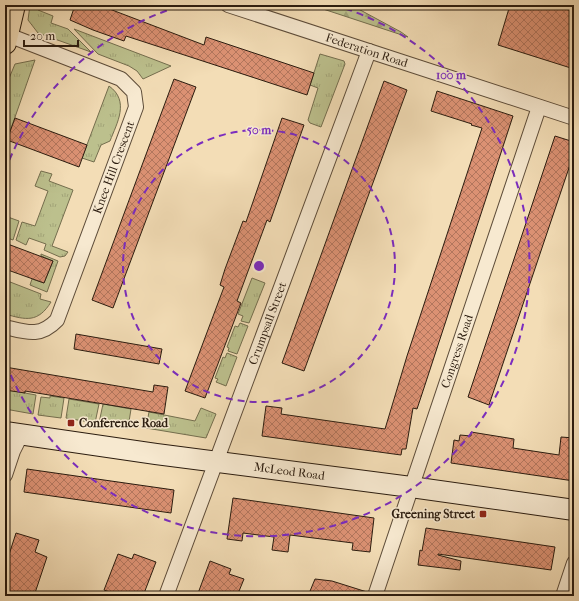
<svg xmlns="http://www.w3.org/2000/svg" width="579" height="601" font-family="'IM FELL French Canon',serif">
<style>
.grass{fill:url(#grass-tufts);stroke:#746e4e}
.forest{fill:url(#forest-firs);stroke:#746e4e}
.building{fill:url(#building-cross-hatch);stroke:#2b1c0f}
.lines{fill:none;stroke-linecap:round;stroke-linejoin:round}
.minor-casing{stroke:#5d4c39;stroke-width:16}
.secondary-casing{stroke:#2b1c0f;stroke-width:22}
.primary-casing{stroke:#2b1c0f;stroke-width:24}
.minor{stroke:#f7e9d0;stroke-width:14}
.secondary{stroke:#f7e9d0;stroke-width:20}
.primary{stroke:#f3ddb6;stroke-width:22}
.ring{fill:none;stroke:#7b2cbf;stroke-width:2;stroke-dasharray:7 5}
.poi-dot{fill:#8f2418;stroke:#f7e9d0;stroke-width:1.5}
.labels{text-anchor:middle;stroke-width:3;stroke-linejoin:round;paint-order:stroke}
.street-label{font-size:12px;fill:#2b1c0f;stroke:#f7e9d0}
.poi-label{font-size:12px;font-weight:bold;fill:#2b1c0f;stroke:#f7e9d0;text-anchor:start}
.centre{fill:#7b2cbf;stroke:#f7e9d0;stroke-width:2}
.ring-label{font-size:12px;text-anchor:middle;font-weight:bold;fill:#7b2cbf;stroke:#f7e9d0;stroke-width:3;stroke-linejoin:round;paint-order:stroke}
</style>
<defs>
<pattern id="grass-tufts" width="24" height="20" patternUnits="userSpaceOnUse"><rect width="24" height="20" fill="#bcc08d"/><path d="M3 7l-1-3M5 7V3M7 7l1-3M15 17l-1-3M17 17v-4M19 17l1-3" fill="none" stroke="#a2a478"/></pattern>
<pattern id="forest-firs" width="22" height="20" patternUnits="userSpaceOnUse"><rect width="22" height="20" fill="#bcc08d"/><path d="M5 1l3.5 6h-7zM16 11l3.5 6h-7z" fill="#a2a478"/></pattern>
<pattern id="building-cross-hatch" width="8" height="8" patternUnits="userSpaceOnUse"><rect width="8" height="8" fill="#db9173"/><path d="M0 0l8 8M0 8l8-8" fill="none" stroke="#b2765d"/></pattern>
</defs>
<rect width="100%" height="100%" fill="#f3ddb6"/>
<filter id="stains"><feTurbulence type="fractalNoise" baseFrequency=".005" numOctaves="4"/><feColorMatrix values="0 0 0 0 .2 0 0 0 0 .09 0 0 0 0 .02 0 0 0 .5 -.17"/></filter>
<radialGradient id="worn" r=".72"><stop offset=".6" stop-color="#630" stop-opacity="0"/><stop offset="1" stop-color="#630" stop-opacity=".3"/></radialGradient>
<path class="grass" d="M30,5H37L38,10L53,16L51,23L68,29L91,52L38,33L28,20Z
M74,29L171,66L143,79L137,71L129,66L98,54Z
M320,54L344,61L345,64L321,127L310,123L308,120L318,88L310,85Z
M35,60L7,140L5,138V88L15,64Z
M109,86C130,101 117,123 110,141L101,145L94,162L82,158Z
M41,171L52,174L49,181L73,190L52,246L68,252L65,256L60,257L44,250L46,244L29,238L26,245L16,240L22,222L35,226L48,191L35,186Z
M5,216L19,221L13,240L5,237Z
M41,254L58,261L47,292L30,285L32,279L44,283L53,261L41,256Z
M252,278L265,283L249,323L241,321L243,316L238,314Z
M5,280L41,294L40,299L51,302C38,323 26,320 5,314Z
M240,323L248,326L237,354L228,351L229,348L227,347L235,326L238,327Z
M227,353L237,357L226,386L216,382L218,379L215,378L223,357L225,358Z
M8,390L36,395L33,414L5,409Z
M50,396L64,398L61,418L38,415L41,397L50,398Z
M69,399L99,404L95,423L66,418Z
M103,404L131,409L128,428L99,423Z
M201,408L216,414L206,438L146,428L149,412L195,421Z"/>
<path class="forest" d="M311,5H351L401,32L408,37Z"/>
<path class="building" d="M75,5H99L204,45L206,37L314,73L307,95L126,36L124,41L93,30L70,20Z
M510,5H554L574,12V69L498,45Z
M174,79L196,87L113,308L92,300Z
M384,81L407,90L304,371L282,363Z
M437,91L513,116L422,394L417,409L413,408L406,449H402L401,455L262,436L266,406L282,408L281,414L385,429L407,356L482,128L471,125L472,124L431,111Z
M15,118L87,145L79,167L7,140Z
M282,118L304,125L270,222L267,220L237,301L241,303L205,398L185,391L224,287L220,285L225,269L243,221L246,222Z
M555,136L574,142V153L489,405L468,397Z
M5,243L53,261L44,283L5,269Z
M76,334L162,349L159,364L74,349Z
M5,367L153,392L154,385L168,387L164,414L25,391V393L5,390Z
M471,432L514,439L513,448L559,455L561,437L574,438V481L451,463L454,440L459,441L460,435L471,436Z
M27,469L174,490L171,513L24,492Z
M233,498L374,518L370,552L352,550L353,543L290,535L288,552L272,550L274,537L243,533L242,541L227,539Z
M426,528L555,547L551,570L438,554V555L461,561L460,570L418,565L420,550L422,551Z
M16,533L39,540L35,552L47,557L34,596H5V567Z
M118,554L132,559L134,554L156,562L143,596H121L104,590Z
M210,561L231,569L229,574L244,579L237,596H197Z
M315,579L332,581L367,592V596H308Z"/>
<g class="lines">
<defs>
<g id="minor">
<path id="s1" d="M228,5L574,118"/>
<path id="s2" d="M5,327C26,332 40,338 57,320L136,107L134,92L121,79L8,35"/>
<path d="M5,475L13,451L21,435"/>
<path id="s3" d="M166,596L369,51"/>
<path id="s4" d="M375,596L539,107"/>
<path d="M563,596L574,563"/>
</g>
<g id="secondary">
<path id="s5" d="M5,432L156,454L411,487L574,510"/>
</g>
<path id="primary" d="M5,43L14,5"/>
</defs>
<use href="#minor" class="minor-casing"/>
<use href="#secondary" class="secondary-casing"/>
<use href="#primary" class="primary-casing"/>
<use href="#minor" class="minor"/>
<use href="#secondary" class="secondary"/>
<use href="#primary" class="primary"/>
</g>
<g class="ring">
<circle cx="259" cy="266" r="136"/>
<path d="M5 171A271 271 0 0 1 184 5M334 5A271 271 0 1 1 5 361"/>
</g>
<g class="poi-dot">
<rect x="67" y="419" width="8" height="8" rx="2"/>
<rect x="479" y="510" width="8" height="8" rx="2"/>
</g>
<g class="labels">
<g class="street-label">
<text dy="4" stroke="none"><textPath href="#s1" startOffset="146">Federation Road</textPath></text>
<text dy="4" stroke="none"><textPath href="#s2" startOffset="219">Knee Hill Crescent</textPath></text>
<text dy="4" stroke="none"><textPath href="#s3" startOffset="291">Crumpsall Street</textPath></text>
<text dy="4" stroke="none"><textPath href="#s4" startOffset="258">Congress Road</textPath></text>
<text dy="4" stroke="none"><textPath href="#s5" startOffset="287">McLeod Road</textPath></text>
</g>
<g class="poi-label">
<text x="79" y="427">Conference Road</text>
<text x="475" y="518" text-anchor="end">Greening Street</text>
</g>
</g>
<circle cx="259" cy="266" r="6" class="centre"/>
<g class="ring-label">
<text x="451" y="79">100 m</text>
<text x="259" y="134">50 m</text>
</g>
<rect width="579" height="601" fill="none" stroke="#f3ddb6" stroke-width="20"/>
<rect x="6" y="6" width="567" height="589" fill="none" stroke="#2b1c0f" stroke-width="2"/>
<rect x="10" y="10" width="559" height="581" fill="none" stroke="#2b1c0f"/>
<path d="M24 40v6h54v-6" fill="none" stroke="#2b1c0f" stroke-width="2"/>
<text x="30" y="40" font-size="12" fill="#2b1c0f" stroke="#f7e9d0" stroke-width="3" paint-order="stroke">20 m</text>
<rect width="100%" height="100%" filter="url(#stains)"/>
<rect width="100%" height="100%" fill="url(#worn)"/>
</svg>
